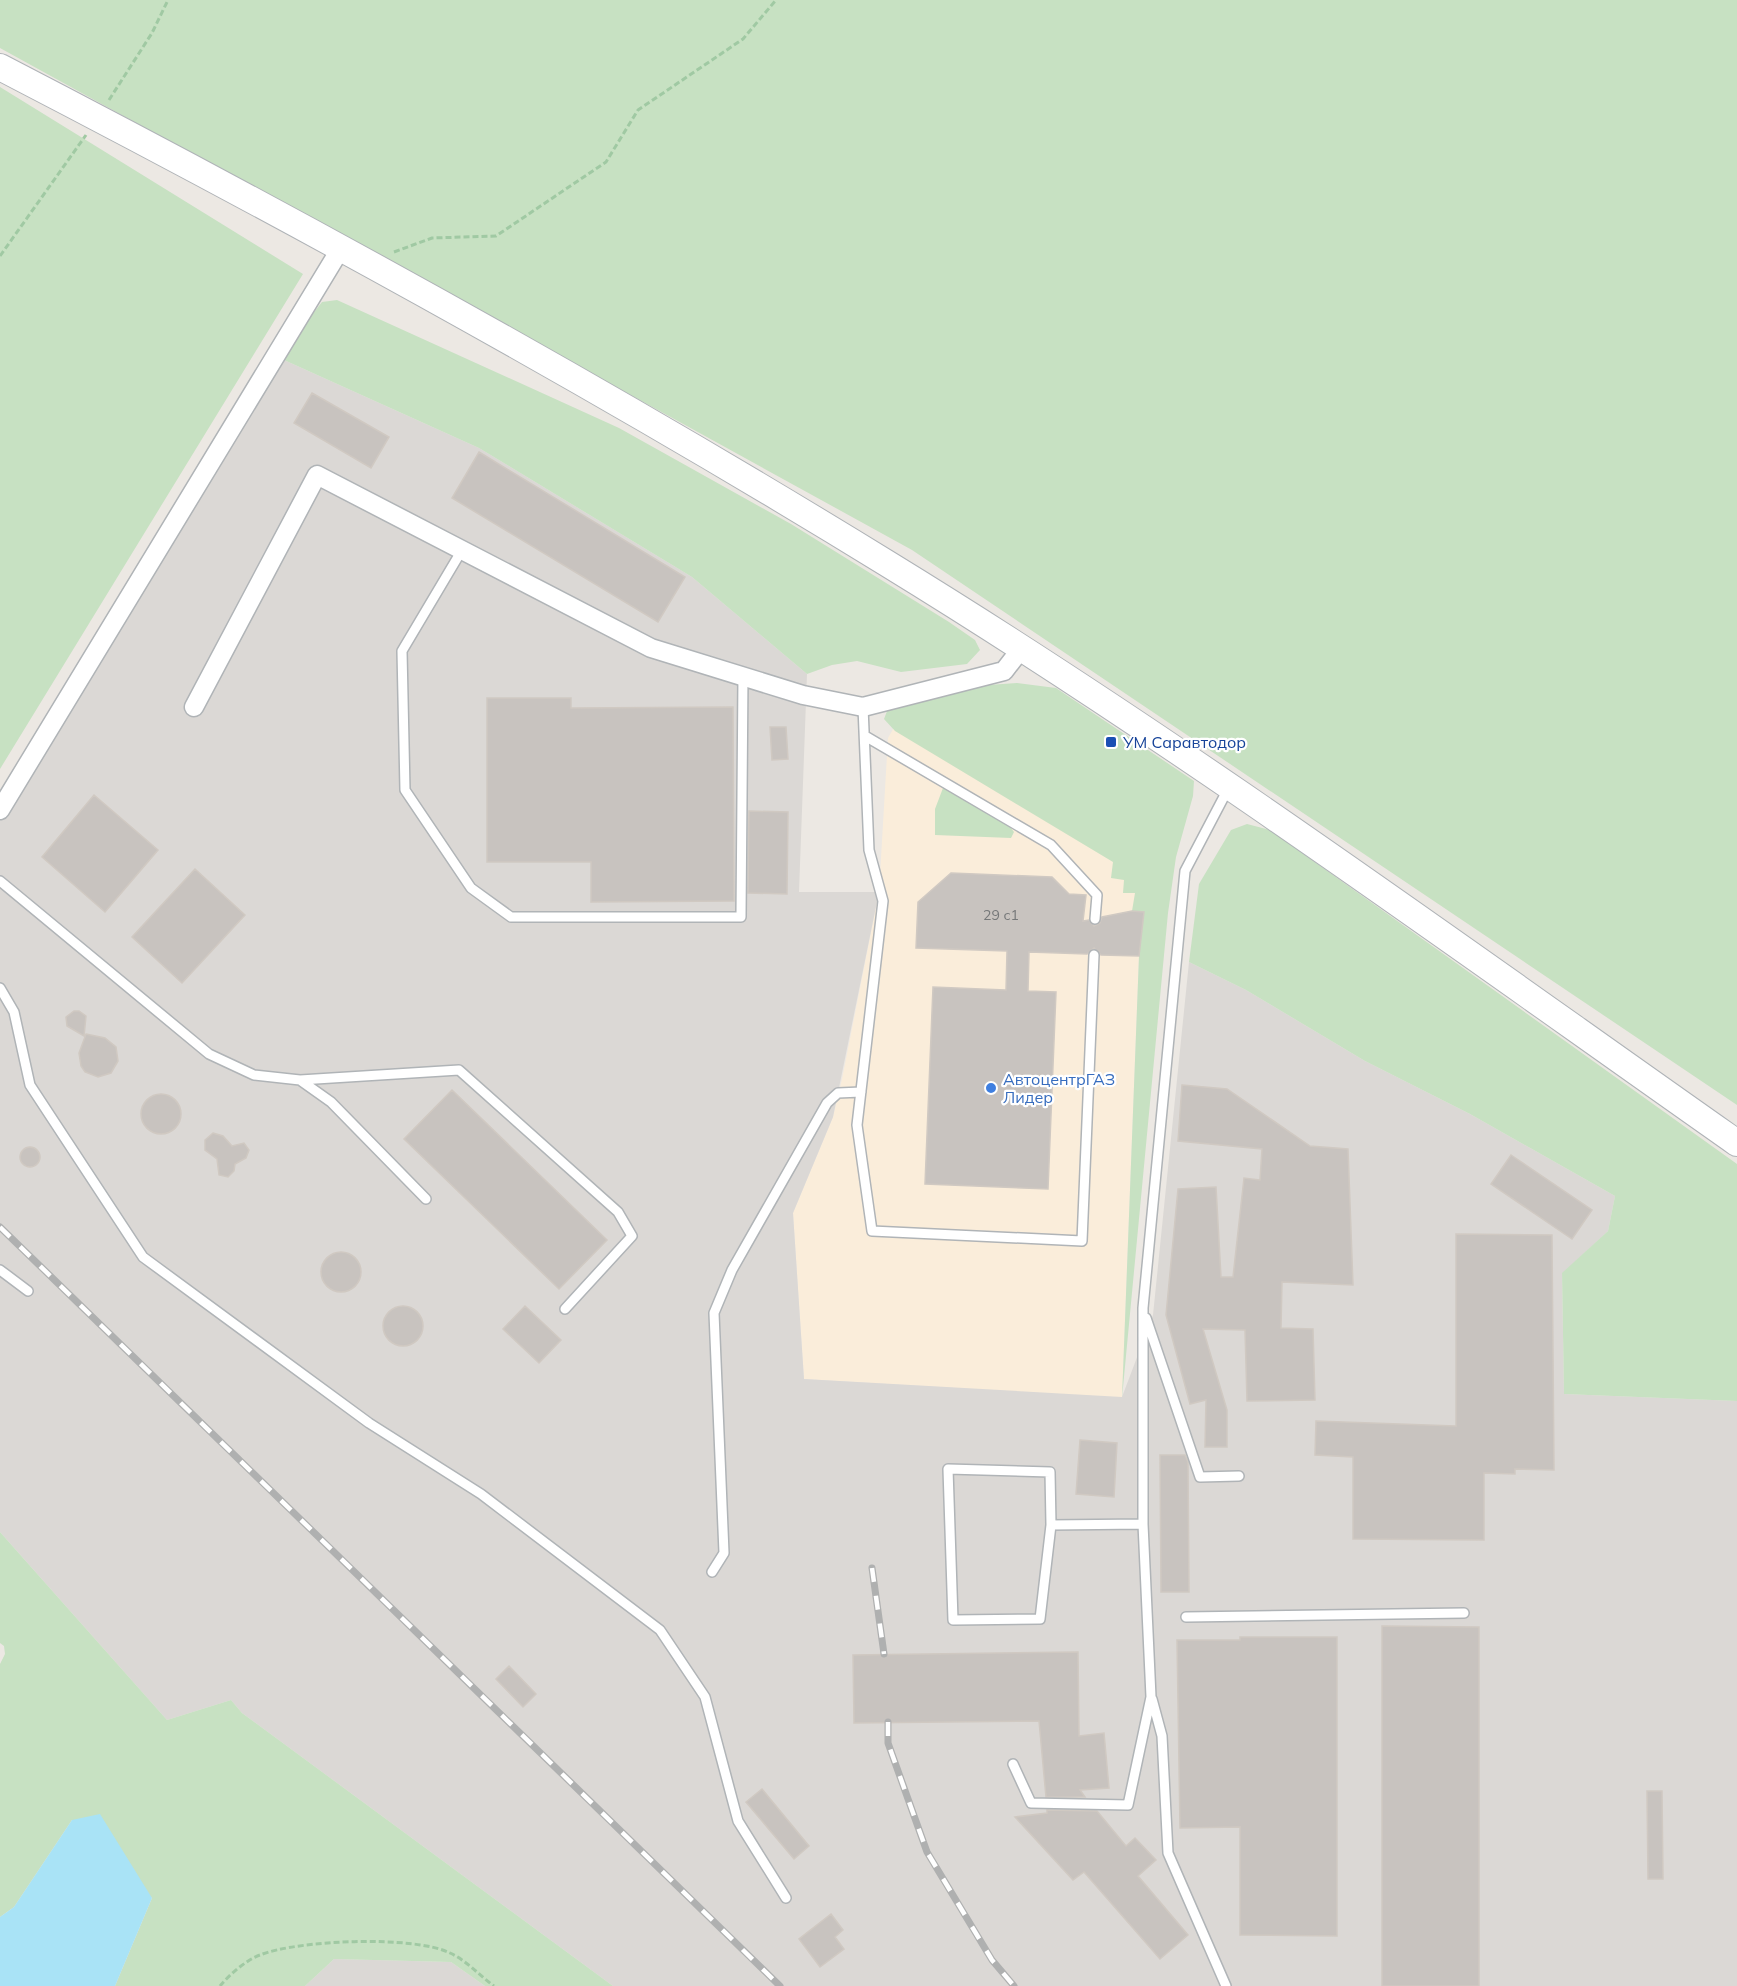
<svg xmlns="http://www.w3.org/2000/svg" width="1737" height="1986" font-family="Mulish,sans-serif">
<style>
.commercial{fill:#faedda}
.industrial{fill:#dbd8d5}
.green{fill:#c7e1c2}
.water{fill:#a9e3f6}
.building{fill:#c8c3bf;stroke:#d0c9c2;stroke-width:1.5}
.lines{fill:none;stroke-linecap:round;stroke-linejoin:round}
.lane-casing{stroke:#b0b4b7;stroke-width:12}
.street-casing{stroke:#b0b4b7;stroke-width:21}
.secondary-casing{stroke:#afb3b7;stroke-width:28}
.path{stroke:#a0c9a3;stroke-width:3;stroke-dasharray:6 3;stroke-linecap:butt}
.lane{stroke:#fff;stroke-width:9}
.street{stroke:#fff;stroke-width:18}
.secondary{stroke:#fff;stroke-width:26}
.rail-casing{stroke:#afb0b0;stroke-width:7}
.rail{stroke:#fff;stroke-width:4.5;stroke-dasharray:14;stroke-linecap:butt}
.transit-dot{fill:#1a4fb4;stroke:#fff;stroke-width:2}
.shop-dot{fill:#3f7fe0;stroke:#fff;stroke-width:2}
.labels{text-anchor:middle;stroke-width:4.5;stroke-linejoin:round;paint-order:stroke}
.number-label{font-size:14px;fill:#767879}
.transit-label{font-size:16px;fill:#164399;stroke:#fff;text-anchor:start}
.shop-label{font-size:16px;fill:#366cbe;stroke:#fff;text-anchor:start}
</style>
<rect width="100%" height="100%" fill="#ece8e3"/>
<path class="commercial" d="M900,717L1140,857L1144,912L1139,956L1122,1398L804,1379L793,1213L833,1117L842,1079L879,892L888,738Z"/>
<path class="industrial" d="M284,360L479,448L692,577L807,674L799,892H879L833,1117L793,1213L804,1379L1122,1397L1153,1315L1189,962L1246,990L1365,1061L1470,1114L1615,1196L1608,1231L1562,1274L1564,1394L1737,1401V1986H613L242,1713L231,1700L167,1720L0,1532V818Z
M334,1959L451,1962L485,1986H305Z"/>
<path class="green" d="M0,0H1737V1105L912,550L0,48Z
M0,87L303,274L0,769Z
M337,300L619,428L791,524L949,622L975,640L980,650L967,664L901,672L857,661L832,665L807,674L692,577L479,448L284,360L307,321L322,302Z
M1017,683L1056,688L1194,781L1193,796L1176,857L1168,913L1122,1398L1139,956L1144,912L1132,911L1135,893H1123L1124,880L1111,878L1113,862L895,731L884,719L889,706L917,690Z
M943,788L1010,827L1014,832L1011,838L935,835V809Z
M1247,824L1270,830L1737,1164V1401L1564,1394L1562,1273L1608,1231L1615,1196L1470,1114L1365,1061L1246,990L1189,962L1199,884L1231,830Z
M0,1532L167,1720L231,1700L242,1713L613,1986H485L451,1962L334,1959L305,1986H115L152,1898L72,1820L14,1907L0,1917V1664L5,1654L4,1646L0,1643Z"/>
<path class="water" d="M100,1814L152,1898L115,1986H0V1917L14,1907L72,1820Z"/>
<path class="building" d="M312,393L389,437L371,468L294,423Z
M479,452L685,577L658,622L452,498Z
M487,698H571V708L733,707L734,901L591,902V862H487Z
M770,727H786L788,759L772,760Z
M94,795L158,850L105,912L42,857Z
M749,811L788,812L787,894L748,893Z
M195,869L245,915L182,983L132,937Z
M951,873L1052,877L1069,894L1086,895L1083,921L1089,920L1094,926L1100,923L1102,917L1132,911L1144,912L1139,956L1101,955L1094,948L1087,954L1029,952L1028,991L1056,992L1048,1189L925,1184L933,987L1006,990L1007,951L916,948L918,902Z
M74,1011H79L86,1016L84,1036L67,1026L66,1017Z
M86,1034L105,1038L116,1047L118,1061L111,1073L98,1077L85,1072L81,1066L79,1053Z
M1182,1085L1227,1089L1310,1146L1348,1149L1353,1285L1282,1282L1281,1328L1313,1329L1315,1400L1247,1401L1245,1330L1203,1329L1227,1410V1447H1205L1206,1400L1190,1404L1166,1315L1178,1189L1216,1187L1221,1277H1233L1244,1178L1260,1180L1262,1149L1178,1141Z
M452,1090L607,1240L559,1289L404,1139Z
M141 1114a20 20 0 1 1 40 0a20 20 0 1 1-40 0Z
M213,1133L223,1136L232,1146L244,1143L249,1150L246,1158L235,1164L234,1171L228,1177L219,1175L217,1159L205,1150V1140Z
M20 1157a10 10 0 1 1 20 0a10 10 0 1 1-20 0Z
M1511,1155L1592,1210L1572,1239L1491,1184Z
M1456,1234L1552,1235L1554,1470L1515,1469V1474L1484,1473V1540L1353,1539V1457L1315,1455L1316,1421L1456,1426Z
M321 1272a20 20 0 1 1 40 0a20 20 0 1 1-40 0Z
M525,1306L561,1340L539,1363L503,1329Z
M383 1326a20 20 0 1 1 40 0a20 20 0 1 1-40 0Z
M1080,1440L1117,1443L1114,1497L1076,1494Z
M1160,1455H1185L1188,1462L1189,1592H1161Z
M1382,1626L1479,1627V1986H1382Z
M1240,1637H1337V1936L1240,1935V1827L1180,1828L1177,1640H1240Z
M1078,1652L1079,1736L1104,1733L1109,1788L1080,1790L1085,1797H1046L1039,1721L854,1723L853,1655Z
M509,1666L536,1694L523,1707L496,1679Z
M762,1789L809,1846L794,1859L746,1802Z
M1647,1791H1662L1663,1879H1648Z
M1047,1810L1097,1811L1126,1846L1135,1838L1156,1860L1138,1876L1188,1935L1160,1959L1084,1872L1073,1880L1015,1817L1047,1813Z
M831,1914L843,1930L835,1937L844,1949L820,1967L799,1939Z"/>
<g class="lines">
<defs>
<path id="lane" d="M462,550L402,651L405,790L471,888L511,917H741L743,676
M863,707L869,850L883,901L857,1125L872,1231L1082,1241L1094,955
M865,736L1051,845L1097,895L1095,919
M0,881L209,1054L254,1075L300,1080L459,1070L618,1212L632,1236L565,1309
M0,988L14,1012L30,1085L143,1257L369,1423L481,1494L660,1630L705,1697L738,1821L786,1898
M300,1080L331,1102L426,1199
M0,1270L28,1291
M1146,1318L1200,1477L1239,1476
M1051,1525L1050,1472L948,1469L953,1620L1040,1619L1051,1525L1143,1524
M712,1572L724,1553L714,1313L732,1270L827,1103L838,1093L861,1092
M1186,1617L1464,1613
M1152,1699L1162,1736L1168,1853L1226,1986
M1013,1764L1031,1803L1128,1805L1151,1697L1143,1524V1308L1185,871L1228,789"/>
<path id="street" d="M194,707L317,475L651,648L803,695L863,707L1004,671L1021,649
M0,810L341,248"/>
<path id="secondary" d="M0,67C301,223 599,386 888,564C1180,743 1457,946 1737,1143"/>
</defs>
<use href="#lane" class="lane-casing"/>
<use href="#street" class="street-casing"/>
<use href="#secondary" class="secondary-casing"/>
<path class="path" d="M109,100L152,33L168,0
M394,252L432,238L496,236L606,162L638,110L743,39L776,0
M0,256L86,135
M220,1986C229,1975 246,1960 260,1955C297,1940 414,1935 450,1953C466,1960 480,1976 494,1986"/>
<use href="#lane" class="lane"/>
<use href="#street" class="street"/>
<use href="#secondary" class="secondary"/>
<defs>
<path id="rail" d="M0,1227L780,1986
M872,1568L884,1654
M888,1722V1743L927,1852L992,1960L1014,1986"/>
</defs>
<use href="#rail" class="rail-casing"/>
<use href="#rail" class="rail"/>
</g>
<rect class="transit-dot" x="1105" y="736" width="12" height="12" rx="3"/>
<circle class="shop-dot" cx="991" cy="1088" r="6"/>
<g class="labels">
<g class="number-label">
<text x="1001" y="920">29 с1</text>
</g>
<g class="transit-label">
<text x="1123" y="748">УМ Саравтодор</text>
</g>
<g class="shop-label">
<text x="1003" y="1085">АвтоцентрГАЗ<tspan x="1003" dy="18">Лидер</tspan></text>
</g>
</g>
</svg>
